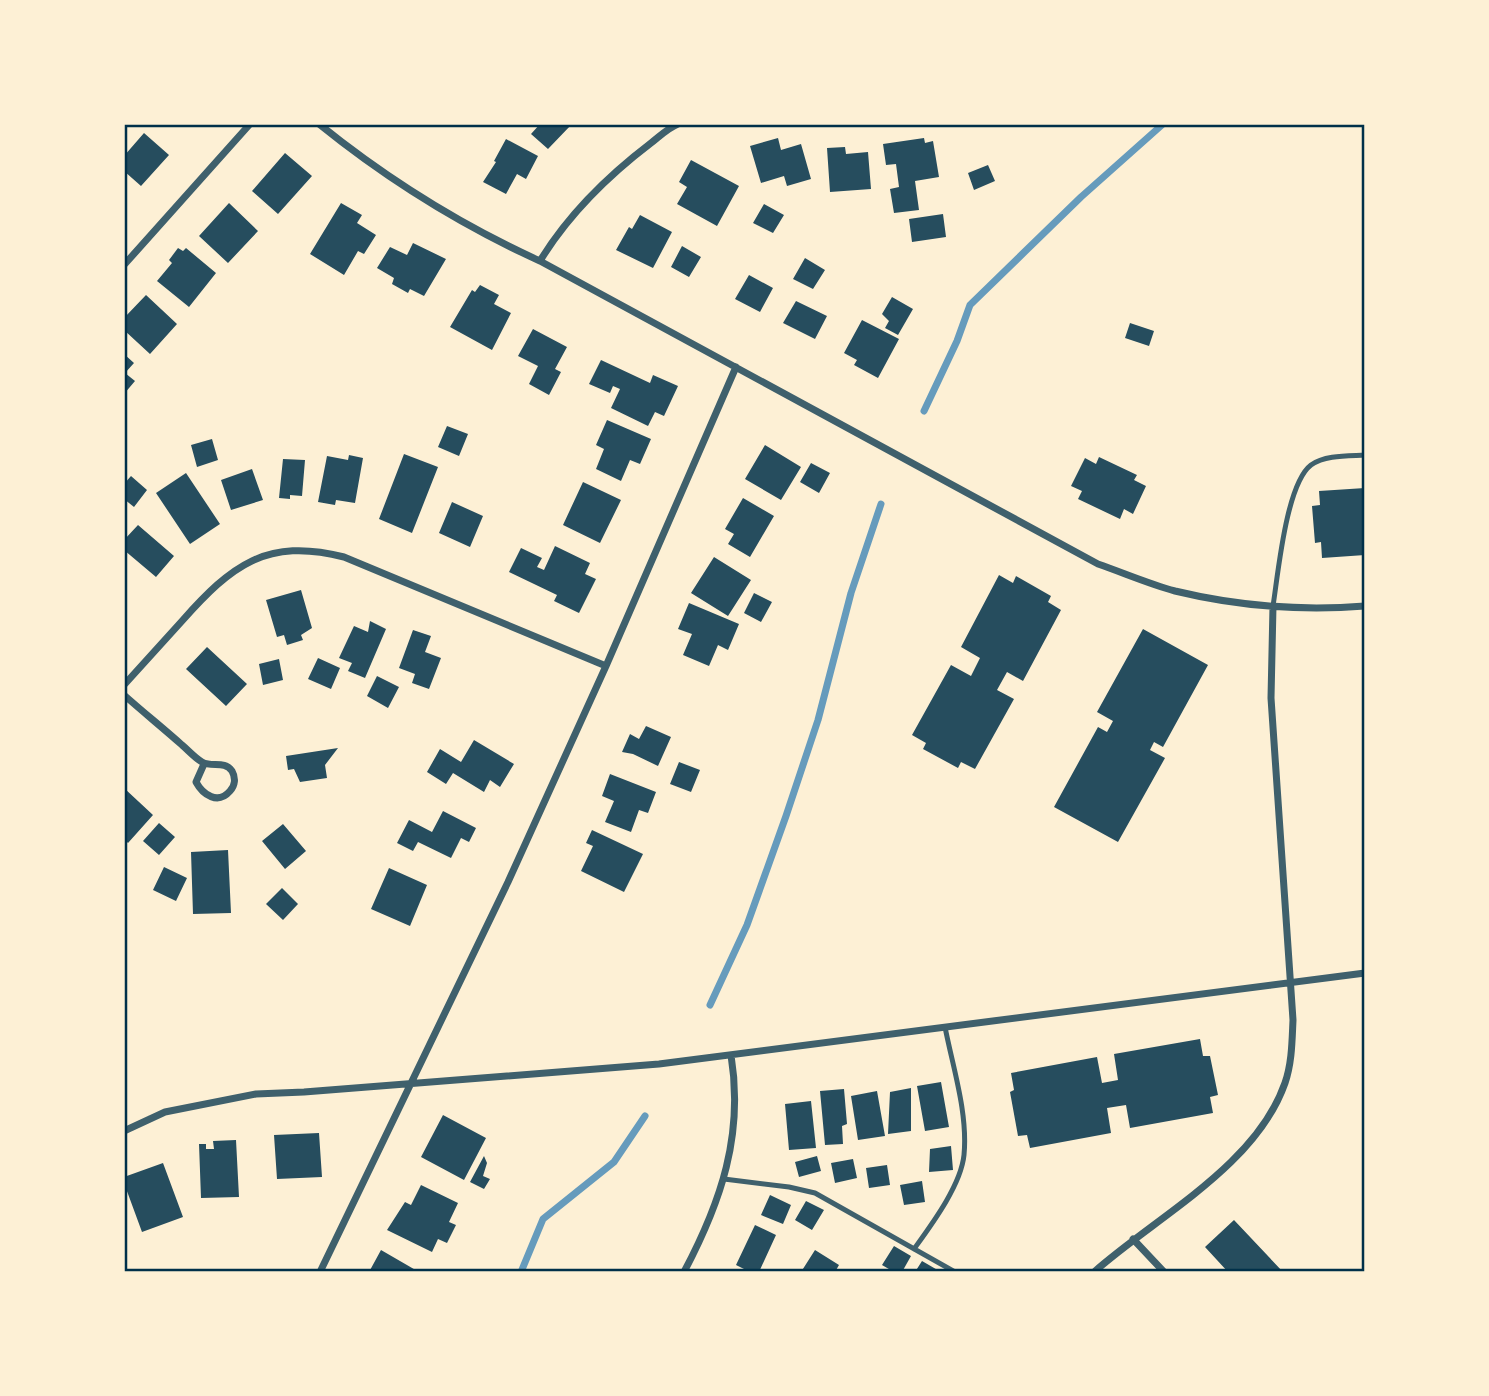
<svg xmlns="http://www.w3.org/2000/svg" width="1489" height="1396" font-family="'Work Sans',sans-serif">
<style>
.lines{fill:none;stroke-linecap:round;stroke-linejoin:round}
.stream{stroke:#669bbc;stroke-width:7}
.building{fill:#264d5e}
.service{stroke:#3f606c;stroke-width:5}
.minor{stroke:#3f606c;stroke-width:7}
.neatline{fill:none;stroke:#003049;stroke-width:2.5}
</style>
<rect width="100%" height="100%" fill="#fdf0d5"/>
<g class="lines">
<path class="stream" d="M924,411L957,341L970,305L1081,197L1163,124
M710,1005L747,925L786,816L818,720L851,593L881,504
M521,1272L543,1219L614,1162L645,1116"/>
</g>
<path class="building" d="M540,124H572L548,149L531,134Z
M144,133L169,155L141,186L124,171V156Z
M778,138L781,150L801,144L811,179L787,186L784,176L761,183L750,146Z
M924,138L925,143L933,141L939,177L915,181L919,210L894,213L890,189L899,187L896,164L886,165L883,144Z
M506,139L538,156L526,179L517,174L506,194L483,182L496,162L494,161Z
M845,147L846,154L868,152L871,189L830,192L827,148Z
M285,153L312,176L278,214L252,191Z
M691,160L739,186L717,226L677,204L687,187L679,182Z
M988,165L995,181L974,190L968,173Z
M229,203L258,231L228,263L199,236Z
M341,203L362,215L357,223L376,235L364,254L358,251L344,275L310,254Z
M764,204L784,215L773,233L753,223Z
M943,214L946,237L912,242L909,219Z
M640,215L672,232L653,268L616,250L629,227L632,229Z
M413,243L446,259L424,296L410,289L408,293L392,284L394,278L377,268L390,247L407,255Z
M682,246L701,257L689,277L671,267Z
M178,248L183,251L186,248L216,273L189,307L157,281L172,263L169,260Z
M805,258L825,270L813,289L793,279Z
M749,275L773,288L760,312L735,299Z
M480,285L499,295L494,304L511,313L492,350L450,327L472,290L475,292Z
M146,295L177,324L150,354L124,330V318Z
M892,297L913,309L898,335L885,328L889,321L882,314Z
M796,301L827,316L815,339L783,323Z
M862,320L899,339L878,378L854,365L857,360L844,353Z
M1130,323L1154,331L1149,346L1125,338Z
M533,329L567,347L555,369L561,372L549,395L529,384L538,366L518,356Z
M124,354L134,363L125,373L135,381L124,394Z
M601,360L650,383L653,375L678,386L664,416L655,412L648,426L611,408L620,389L613,386L610,393L589,384Z
M607,420L651,439L640,464L630,460L621,481L596,469L604,449L596,445Z
M447,426L468,434L459,456L438,447Z
M212,439L218,460L197,467L191,445Z
M765,445L801,467L781,500L745,479Z
M404,454L438,467L412,533L379,519Z
M349,455L363,458L355,503L336,500L335,505L318,502L327,456L348,460Z
M1099,457L1137,475L1134,480L1146,486L1133,514L1124,509L1120,519L1078,499L1082,491L1071,486L1085,458L1096,464Z
M283,459L305,460L302,496L290,495V499L279,498Z
M811,463L830,473L819,493L800,482Z
M252,469L263,500L231,510L221,480Z
M186,473L220,524L190,544L156,493Z
M131,476L147,490L134,507L124,499V484Z
M583,482L621,500L600,543L563,525Z
M1365,488V555L1322,558L1321,542L1315,543L1312,506L1320,505L1319,491Z
M743,498L774,516L750,557L728,544L734,534L725,529Z
M452,502L483,516L470,547L439,533Z
M138,525L174,556L156,577L124,550V540Z
M555,546L590,563L585,574L596,579L579,613L554,601L557,595L509,572L521,548L542,558L537,567L544,570Z
M714,557L751,580L728,616L691,593Z
M999,575L1013,583L1016,576L1051,596L1048,602L1061,610L1023,681L1007,672L997,690L1014,699L975,769L961,762L958,768L923,749L926,743L912,735L951,665L971,676L980,658L961,647Z
M301,590L312,628L301,635L303,640L287,645L284,635L277,637L266,600Z
M754,593L772,602L761,622L744,613Z
M689,603L739,624L728,650L718,645L709,666L683,655L692,634L678,629Z
M370,621L386,629L365,678L348,671L352,663L339,658L354,626L368,632Z
M1143,629L1208,665L1163,747L1154,742L1150,750L1165,758L1118,842L1054,807L1098,727L1107,732L1113,721L1097,712Z
M413,630L431,636L425,652L441,658L429,689L412,683L415,674L399,668Z
M207,647L247,684L226,706L186,669Z
M318,658L340,668L331,689L308,679Z
M279,659L283,680L263,685L259,664Z
M377,676L399,687L388,708L367,696Z
M646,726L671,737L658,766L633,754L622,752L630,734L639,739Z
M474,740L514,764L500,787L490,780L484,792L453,773L446,784L427,772L440,749L461,762Z
M338,748L325,765L327,778L300,782L294,769L288,770L286,756Z
M679,762L700,770L691,792L670,784Z
M610,774L656,792L648,813L639,810L631,832L605,822L614,801L602,796Z
M124,788L153,815L128,843L124,839Z
M443,811L476,828L469,842L461,838L451,858L418,842L413,851L397,843L409,820L432,832Z
M159,823L175,837L159,855L143,841Z
M283,824L306,851L285,869L262,841Z
M592,830L643,854L624,892L581,871L593,846L586,843Z
M228,850L231,913L193,914L191,852Z
M164,867L187,878L176,901L153,890Z
M389,868L427,885L410,926L371,909Z
M282,888L298,904L283,920L266,904Z
M1200,1039L1203,1056H1210L1218,1095L1210,1097L1213,1113L1130,1128L1126,1105L1107,1108L1111,1133L1030,1148L1027,1135L1018,1136L1010,1092L1014,1090L1011,1073L1097,1057L1102,1083L1118,1080L1114,1054Z
M941,1082L949,1127L925,1131L917,1086Z
M911,1088V1131L888,1134L890,1092Z
M844,1089L847,1124L842,1126L843,1144L825,1145L820,1091Z
M877,1091L885,1136L858,1140L851,1096Z
M811,1101L816,1148L789,1150L785,1104Z
M443,1115L486,1138L464,1180L421,1157Z
M319,1133L322,1177L277,1179L274,1135Z
M236,1140L239,1197L201,1198L199,1144H206V1149H214L213,1141Z
M951,1146L953,1170L929,1172L930,1149Z
M484,1156L487,1163L483,1176L490,1179L484,1189L470,1182Z
M817,1156L821,1171L799,1177L795,1162Z
M853,1159L857,1178L835,1183L831,1163Z
M163,1163L183,1217L142,1232L124,1183V1177Z
M887,1165L890,1185L869,1188L866,1168Z
M922,1181L925,1202L904,1205L900,1185Z
M421,1185L458,1203L449,1222L456,1225L447,1243L438,1239L432,1252L387,1230L405,1202L411,1205Z
M770,1195L791,1205L783,1224L761,1215Z
M806,1201L824,1210L812,1230L795,1220Z
M1234,1220L1283,1272H1228L1205,1247Z
M755,1225L776,1235L759,1272H750L736,1265Z
M894,1246L911,1256L902,1272H894L882,1265Z
M381,1250L419,1272H369Z
M815,1250L839,1265L835,1272H801Z
M922,1261L941,1272H915Z"/>
<g class="lines">
<path class="service" d="M1273,606C1278,575 1286,484 1311,465C1325,455 1348,456 1365,455
M724,1179L789,1187L815,1193L955,1272
M914,1249C932,1224 961,1185 964,1155C968,1113 953,1068 945,1027"/>
<path class="minor" d="M319,124C387,179 461,225 540,261L1098,564C1124,573 1149,584 1175,591C1237,606 1302,611 1365,606
M540,261C568,215 609,175 651,143C660,136 668,128 678,124
M124,265L250,124
M124,685C143,664 162,643 182,621C231,566 266,537 344,557L606,666
M124,695C143,712 163,728 182,745C188,750 195,758 202,762C212,768 224,760 232,771C236,778 235,786 230,791C218,805 203,795 196,782L204,764
M124,1131L165,1112L256,1094L304,1092L659,1064L1365,973
M1133,1239L1164,1272
M320,1272L508,882L606,666L736,367
M684,1272C721,1202 744,1135 731,1055
M1094,1272C1157,1216 1256,1166 1285,1083C1292,1063 1292,1041 1293,1020L1271,698L1273,606"/>
</g>
<rect width="1489" height="1396" fill="none" stroke="#fdf0d5" stroke-width="252"/>
<rect x="126" y="126" width="1237" height="1144" class="neatline"/>
</svg>
